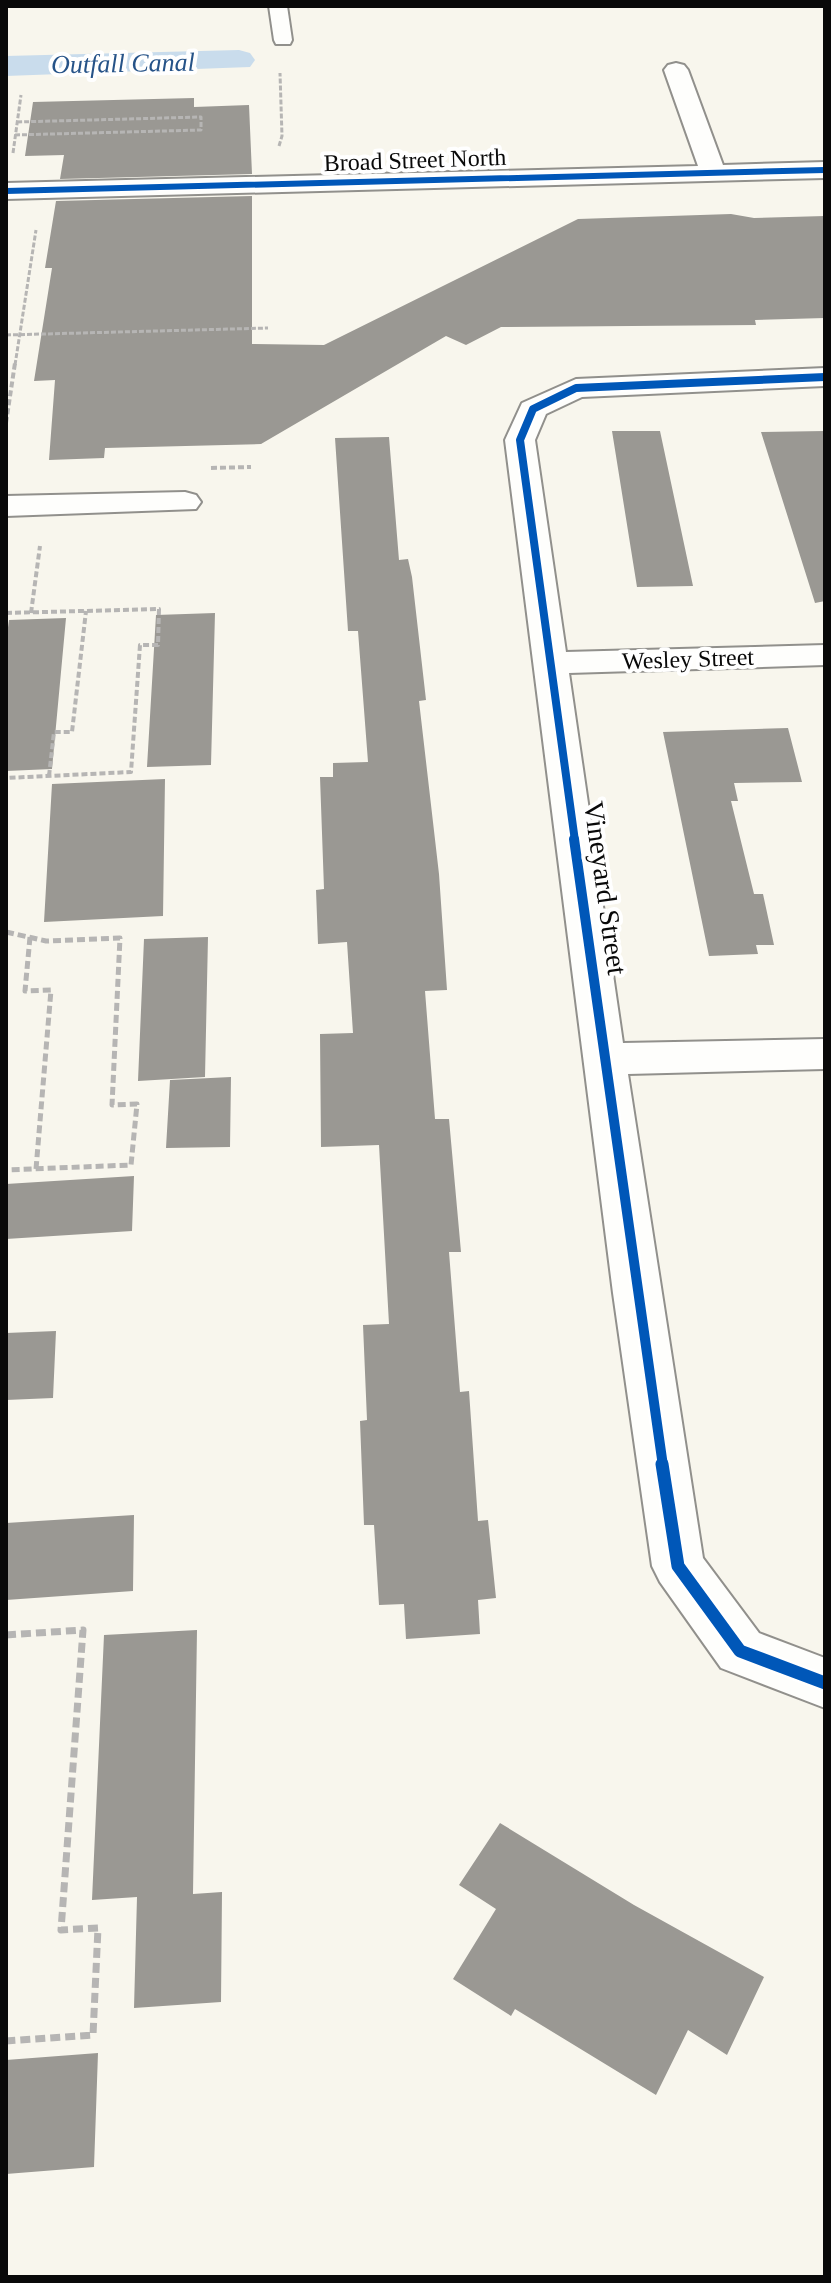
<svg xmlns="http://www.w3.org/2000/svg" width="831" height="2283" font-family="'Times New Roman',serif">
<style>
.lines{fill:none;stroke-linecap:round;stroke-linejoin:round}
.canal{fill:#c9dcec;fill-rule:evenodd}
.building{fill:#9a9893}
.lane-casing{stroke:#91908c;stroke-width:4}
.street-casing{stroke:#91908c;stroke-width:4}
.path-far3{stroke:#b6b5b4;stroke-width:3;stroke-dasharray:5 2;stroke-linecap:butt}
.path-far2{stroke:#b6b5b4;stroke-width:4;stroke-dasharray:6 3;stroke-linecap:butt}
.path-far1{stroke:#b6b5b4;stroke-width:5;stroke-dasharray:8 4;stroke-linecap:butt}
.path{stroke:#b6b5b4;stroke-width:7;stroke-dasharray:10 5;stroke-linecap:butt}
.lane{fill:#fefefc;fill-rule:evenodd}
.street{fill:#fefefc;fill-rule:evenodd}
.cycleway-far3-casing{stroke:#fff;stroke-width:9}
.cycleway-far2-casing{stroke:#fff;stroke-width:12}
.cycleway-far1-casing{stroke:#fff;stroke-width:15}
.cycleway-casing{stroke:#fff;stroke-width:18}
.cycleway-far3{stroke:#0057b8;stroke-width:6}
.cycleway-far2{stroke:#0057b8;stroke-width:8}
.cycleway-far1{stroke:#0057b8;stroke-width:10}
.cycleway{stroke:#0057b8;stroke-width:13}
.labels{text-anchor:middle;stroke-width:8;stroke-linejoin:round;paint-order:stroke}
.far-street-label{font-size:24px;fill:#090909;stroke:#fff}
.far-water-label{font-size:26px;font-style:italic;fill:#265388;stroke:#fff}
.street-label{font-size:28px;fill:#090909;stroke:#fff}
</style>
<rect width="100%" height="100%" fill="#f8f6ed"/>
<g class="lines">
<path class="canal" d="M239,50L250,53L255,60L250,67L6,76V56Z"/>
</g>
<path class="building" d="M194,98V107L249,105L252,174L60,179L64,155L25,156L33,102Z
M252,196V344L324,345L578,219L731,214L754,218L825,216V318L755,320L756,325L501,327L466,345L446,336L261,444L105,448L104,458L49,460L55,380L34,381L52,268H45L56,201Z
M612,431H660L693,586L637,587Z
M825,431V601L815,603L761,432Z
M389,437L399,560L408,559L412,577L426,700L419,701L439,874L447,990L425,991L435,1119H449L461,1252H449L460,1392L469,1391L478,1521L488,1520L496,1598L478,1600L480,1634L406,1639L404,1604L379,1605L374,1525H364L360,1421L367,1420L363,1325L389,1324L379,1145L321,1147L320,1034L353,1033L347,942L318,944L316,890L324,889L320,777H333V763L368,762L358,631H348L335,438Z
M215,613L211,765L147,767L156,615Z
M66,618L52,769L6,771V642L9,620Z
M788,728L802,782L734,783L738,801H731L754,894H763L774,945H756L758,954L709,956L663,732Z
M165,779L163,916L44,922L52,784Z
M208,937L205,1077L138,1081L144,939Z
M231,1077L230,1147L166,1148L170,1080Z
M134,1176L132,1231L6,1239V1184Z
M56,1331L53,1398L6,1400V1333Z
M134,1515L133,1591L6,1600V1523Z
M197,1630L193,1894L222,1892L221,2002L134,2008L137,1897L92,1900L104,1635Z
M500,1823L634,1905L764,1977L727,2055L688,2030L656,2095L515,2009L511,2016L453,1979L496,1909L459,1885Z
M98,2053L94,2167L6,2174V2060Z"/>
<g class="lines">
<defs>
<path id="lane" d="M269,6H287L292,40L290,44H276L274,40Z"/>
<path id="street" d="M676,63L684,65L688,70L723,165L825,162V178L6,199V183L698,166L664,70L668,65Z
M825,368V386L582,397L546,414L535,440L566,652L825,645V665L569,673L623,1043L825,1039V1069L628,1074L703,1558L759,1633L825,1658V1708L721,1668L660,1582L652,1566L613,1293L505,440L522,403L576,379Z
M185,492L196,495L201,502L196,509L6,516V496Z"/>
</defs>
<use href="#lane" class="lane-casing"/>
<use href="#street" class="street-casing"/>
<path class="path-far3" d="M15,135L201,130V117L17,122
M279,146L282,136L280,73
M13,153L21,95
M6,335L268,328
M15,365L36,230"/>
<path class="path-far2" d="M6,423L15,363
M211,468L251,467
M6,613L159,609L158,645H140L131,772L6,778
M31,613L40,546
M49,776L54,732H72L86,611"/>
<path class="path-far1" d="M6,932L46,941L120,938L112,1105L137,1104L131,1165L6,1170
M30,937L25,991L51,990L36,1169"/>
<path class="path" d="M6,1635L83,1630L61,1930L98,1928L93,2035L6,2041"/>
<use href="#lane" class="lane"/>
<use href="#street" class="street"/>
<defs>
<path id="cycleway-far3" d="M6,191L825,170"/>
<path id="cycleway-far2" d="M575,841L520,440L533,409L576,388L825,377"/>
<path id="cycleway-far1" d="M574,839L663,1466"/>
<path id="cycleway" d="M662,1464L678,1566L740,1651L825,1683"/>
</defs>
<use href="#cycleway-far3" class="cycleway-far3-casing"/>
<use href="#cycleway-far2" class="cycleway-far2-casing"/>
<use href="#cycleway-far1" class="cycleway-far1-casing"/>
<use href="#cycleway" class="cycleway-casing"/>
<use href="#cycleway-far3" class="cycleway-far3"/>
<use href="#cycleway-far2" class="cycleway-far2"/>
<use href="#cycleway-far1" class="cycleway-far1"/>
<use href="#cycleway" class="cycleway"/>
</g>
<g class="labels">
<g class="far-street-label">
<text transform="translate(415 160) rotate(-2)" y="8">Broad Street North</text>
<text transform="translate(688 659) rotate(-2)" y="8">Wesley Street</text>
</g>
<g class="far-water-label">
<text transform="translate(123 63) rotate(-1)" y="9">Outfall Canal</text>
</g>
<g class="street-label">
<text transform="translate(606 888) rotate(82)" y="10">Vineyard Street</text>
</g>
</g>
<rect width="831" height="2283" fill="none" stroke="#090909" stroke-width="16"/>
</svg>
